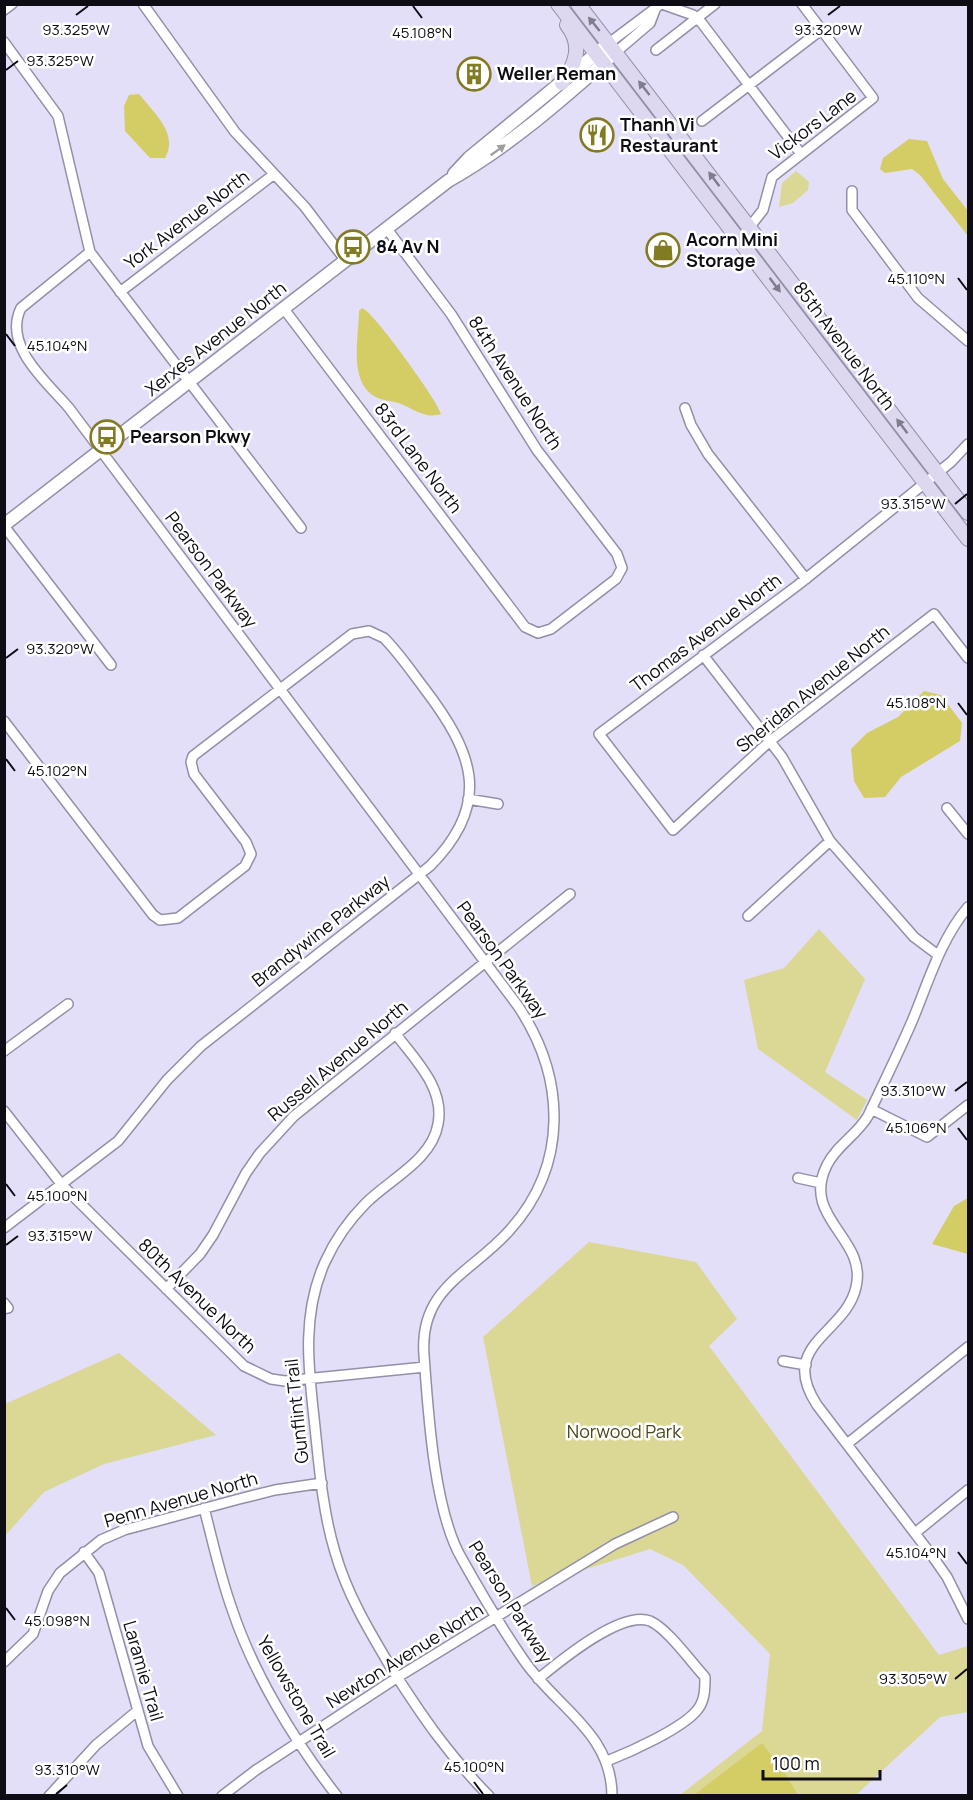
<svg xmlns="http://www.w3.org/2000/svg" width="973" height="1800" font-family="Manrope,sans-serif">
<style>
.green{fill:#dbd795}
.water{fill:#d4cc64}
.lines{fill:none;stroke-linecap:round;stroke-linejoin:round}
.minor-casing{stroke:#938fa7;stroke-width:12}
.tertiary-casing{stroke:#938fa7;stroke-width:15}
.secondary-casing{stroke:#938fa7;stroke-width:16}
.minor{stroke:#fff;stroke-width:9}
.tertiary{stroke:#fff;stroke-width:12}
.secondary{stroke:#ddd8f0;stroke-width:14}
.oneway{fill:#807c8d}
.oneway2{fill:#9f9ea1}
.ticks{fill:none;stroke:#0e0c14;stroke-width:2}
.labels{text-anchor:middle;stroke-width:5;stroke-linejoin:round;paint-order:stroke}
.poi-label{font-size:18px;font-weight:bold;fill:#0e0c14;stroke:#fff;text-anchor:start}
.street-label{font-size:18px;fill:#0e0c14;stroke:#fff}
.park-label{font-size:18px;fill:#4c481d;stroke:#fff}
.ticks-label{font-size:15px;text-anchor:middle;fill:#0e0c14;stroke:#fff;stroke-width:5;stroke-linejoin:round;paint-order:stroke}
</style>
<rect width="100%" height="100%" fill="#e3dff9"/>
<path class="green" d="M796,171L809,182L808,190L793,203L779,207L782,183Z
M819,929L865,979L825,1072L867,1100L857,1120L758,1049L744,980L784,968Z
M589,1242L696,1262L737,1319L709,1346L939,1655L968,1646V1712L940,1717L856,1795H680L762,1731L770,1654L683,1565L650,1549L532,1586L483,1337Z
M119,1353L216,1435L104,1464L44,1492L5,1536V1404Z"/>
<path class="water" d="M139,94C154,113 179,134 165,158H150L125,131L124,106L129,95Z
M909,139L927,141L943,179L968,211V236L920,175L912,169L885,173L880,169L883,158Z
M362,308C372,310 438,401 441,414C426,419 415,410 401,404C394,401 385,401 378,398C347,385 359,337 359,311Z
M924,691L941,695L962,723L960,741L901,777L885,797L864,798L854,781L851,749L867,733L898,717Z
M968,1198V1254L932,1244L954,1206Z
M762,1743L783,1770L798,1795H694Z"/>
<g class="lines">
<defs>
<path id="minor" d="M143,4L235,132L305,207L346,261
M662,4L693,15L701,22L801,154
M4,10L12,4
M4,42L58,116L90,252L301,528
M609,43L661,4
M656,50L715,4
M616,52L650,23L655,10
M702,121L821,30
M852,191V210L918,298L968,341
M740,239L763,210L772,177L873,98L802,4
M90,252L21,308C2,346 48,383 69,408L518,1006C566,1078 569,1165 509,1231C470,1274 419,1288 424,1355C428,1411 434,1512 462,1559C481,1593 501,1627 523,1659C555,1707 612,1732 612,1796
M120,292L273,175
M284,309L525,627L538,633L551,629L616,579L622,568L617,554L537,450L451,314L387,229
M685,408L691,425L708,454L806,579
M968,444L951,462L798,585L599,734L673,830L770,741L934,614L968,658
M4,526L111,665
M703,655L782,757L830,841L914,937L938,955
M4,721L153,915L160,920L178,918L245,866L251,854L246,842L194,774L191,762L193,756L352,634L369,631L384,638C399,653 411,671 424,688C472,751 494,802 430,866L201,1046L167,1080L118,1141L4,1228
M468,799L498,804
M947,808L968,834
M968,907C941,939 929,980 913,1019C899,1052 883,1084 868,1116C857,1135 836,1146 827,1165C800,1218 868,1238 856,1287C846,1334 777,1344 817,1405L933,1557L947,1577L968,1619
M748,916L830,841
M395,1033C415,1060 445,1088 438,1124C432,1160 390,1179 366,1203C349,1220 335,1240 325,1262C302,1313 308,1365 314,1418C319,1463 322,1509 335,1552C347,1594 368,1629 390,1666C422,1716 447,1753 489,1796
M4,1051L68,1004
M871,1109L927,1137L968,1105
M4,1111L62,1185L244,1366L271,1379L285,1381L425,1367
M798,1178L821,1183
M166,1289L200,1254L213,1235L246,1173L260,1153L294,1116L570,894
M4,1303L8,1308L4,1309
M783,1361L806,1365
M847,1444L968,1347
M204,1508C213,1542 220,1576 232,1609C253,1673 295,1742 337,1796
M915,1533L968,1490
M84,1552L99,1573L103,1587L148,1746L178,1796
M4,1662L33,1634L48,1591L60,1573L101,1540L124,1530L239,1499L275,1490L322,1483
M538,1679C560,1661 621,1610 650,1621C668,1629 691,1662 705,1677C705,1688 705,1700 698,1709C684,1728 630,1752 607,1761
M49,1796L96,1745L137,1711
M222,1796L256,1770L398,1677L615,1544L673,1517"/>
<path id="tertiary" d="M454,174L469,158L609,43
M4,525L448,181C510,146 563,99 616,52"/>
<path id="secondary" d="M558,4L968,539
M578,4L968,513
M562,83C576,64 583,45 567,25"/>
</defs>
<use href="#minor" class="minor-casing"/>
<use href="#tertiary" class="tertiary-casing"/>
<use href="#secondary" class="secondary-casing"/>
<use href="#minor" class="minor"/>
<use href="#tertiary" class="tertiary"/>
<use href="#secondary" class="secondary"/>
</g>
<defs><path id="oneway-solid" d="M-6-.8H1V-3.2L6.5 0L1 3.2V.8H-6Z" transform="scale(1.5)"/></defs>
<g class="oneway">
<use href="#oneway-solid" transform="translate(594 24) rotate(-129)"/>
<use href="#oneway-solid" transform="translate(644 88) rotate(-128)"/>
<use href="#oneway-solid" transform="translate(714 179) rotate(-127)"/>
<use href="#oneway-solid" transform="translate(775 285) rotate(53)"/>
<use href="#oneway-solid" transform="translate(902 426) rotate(-127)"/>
</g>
<use class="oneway2" href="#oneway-solid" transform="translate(498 150) rotate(-36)"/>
<path class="ticks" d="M413,6L422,18M76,15L88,6M828,15L840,6M6,70L18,61M958,278L967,290M6,334L15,346M955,504L967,494M6,658L18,649M958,703L967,715M6,759L15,771M955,1091L967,1082M958,1128L967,1140M6,1184L15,1196M6,1245L18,1236M958,1552L967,1564M6,1608L15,1620M955,1679L967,1669M474,1782L483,1794M56,1794L67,1785"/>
<defs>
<symbol id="building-ring" viewBox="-11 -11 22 22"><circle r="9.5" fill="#fff" stroke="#827b21" stroke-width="1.5"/><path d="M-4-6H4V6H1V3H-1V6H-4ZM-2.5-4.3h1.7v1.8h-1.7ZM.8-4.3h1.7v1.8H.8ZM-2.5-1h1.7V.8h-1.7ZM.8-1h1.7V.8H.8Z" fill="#827b21"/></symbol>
<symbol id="restaurant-ring" viewBox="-11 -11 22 22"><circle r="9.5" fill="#fff" stroke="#827b21" stroke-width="1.5"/><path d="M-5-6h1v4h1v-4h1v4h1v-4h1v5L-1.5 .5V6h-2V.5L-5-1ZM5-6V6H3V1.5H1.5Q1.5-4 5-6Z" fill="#827b21"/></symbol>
<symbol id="bus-ring" viewBox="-11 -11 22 22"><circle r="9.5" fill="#fff" stroke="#827b21" stroke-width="1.5"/><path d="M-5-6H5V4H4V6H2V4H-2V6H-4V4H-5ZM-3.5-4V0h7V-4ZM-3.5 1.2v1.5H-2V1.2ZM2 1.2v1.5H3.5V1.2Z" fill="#827b21"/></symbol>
<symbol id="shop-ring" viewBox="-11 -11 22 22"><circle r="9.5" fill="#fff" stroke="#827b21" stroke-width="1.5"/><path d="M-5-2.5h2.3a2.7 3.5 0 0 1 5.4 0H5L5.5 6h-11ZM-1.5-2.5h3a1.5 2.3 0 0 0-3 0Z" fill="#827b21"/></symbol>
</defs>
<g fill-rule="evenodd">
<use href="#building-ring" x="455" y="55" width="38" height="38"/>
<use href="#restaurant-ring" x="578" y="116" width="38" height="38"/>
<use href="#bus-ring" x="334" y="228" width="38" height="38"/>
<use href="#shop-ring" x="644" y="231" width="38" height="38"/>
<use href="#bus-ring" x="88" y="418" width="38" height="38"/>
</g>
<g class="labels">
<g class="poi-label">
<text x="497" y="80">Weller Reman</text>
<text x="620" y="131">Thanh Vi<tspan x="620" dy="21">Restaurant</tspan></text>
<text x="686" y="246">Acorn Mini<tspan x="686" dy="21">Storage</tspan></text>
<text x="376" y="253">84 Av N</text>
<text x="130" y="443">Pearson Pkwy</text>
</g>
<g class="street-label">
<text transform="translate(813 125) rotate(-37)" y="6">Vickors Lane</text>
<text transform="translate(187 220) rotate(-37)" y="6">York Avenue North</text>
<text transform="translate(216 339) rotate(-38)" y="6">Xerxes Avenue North</text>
<text transform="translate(844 346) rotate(53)" y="6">85th Avenue North</text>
<text transform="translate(515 383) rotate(57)" y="6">84th Avenue North</text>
<text transform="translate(418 458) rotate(53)" y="6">83rd Lane North</text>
<text transform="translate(211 570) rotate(53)" y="6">Pearson Parkway</text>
<text transform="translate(706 633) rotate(-37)" y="6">Thomas Avenue North</text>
<text transform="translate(813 689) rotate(-39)" y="6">Sheridan Avenue North</text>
<text transform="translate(321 931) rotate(-38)" y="6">Brandywine Parkway</text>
<text transform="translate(502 960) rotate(54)" y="6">Pearson Parkway</text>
<text transform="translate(338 1061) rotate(-40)" y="6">Russell Avenue North</text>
<text transform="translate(197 1296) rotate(44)" y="6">80th Avenue North</text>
<text transform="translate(297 1411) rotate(-96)" y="6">Gunflint Trail</text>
<text transform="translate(181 1500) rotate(-16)" y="6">Penn Avenue North</text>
<text transform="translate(510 1602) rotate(58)" y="6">Pearson Parkway</text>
<text transform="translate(405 1656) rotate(-32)" y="6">Newton Avenue North</text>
<text transform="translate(143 1671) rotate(74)" y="6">Laramie Trail</text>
<text transform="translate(296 1697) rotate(60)" y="6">Yellowstone Trail</text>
</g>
<g class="park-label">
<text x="624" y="1438">Norwood Park</text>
</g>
</g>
<g class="ticks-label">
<text x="76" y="35">93.325°W</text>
<text x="828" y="35">93.320°W</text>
<text x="422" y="38">45.108°N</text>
<text x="60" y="66">93.325°W</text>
<text x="916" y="284">45.110°N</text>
<text x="57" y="351">45.104°N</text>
<text x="913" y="509">93.315°W</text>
<text x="60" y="654">93.320°W</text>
<text x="916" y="708">45.108°N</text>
<text x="57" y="776">45.102°N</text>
<text x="913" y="1096">93.310°W</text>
<text x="916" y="1133">45.106°N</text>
<text x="57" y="1201">45.100°N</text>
<text x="60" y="1241">93.315°W</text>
<text x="916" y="1558">45.104°N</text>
<text x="57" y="1626">45.098°N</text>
<text x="913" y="1684">93.305°W</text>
<text x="474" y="1772">45.100°N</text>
<text x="67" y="1775">93.310°W</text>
</g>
<rect width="973" height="1800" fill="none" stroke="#0e0c14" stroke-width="12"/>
<path d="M763 1770v9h117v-9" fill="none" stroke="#0e0c14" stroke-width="3"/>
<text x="772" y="1770" font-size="18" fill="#0e0c14" stroke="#ffffff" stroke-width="4.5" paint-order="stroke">100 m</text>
</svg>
